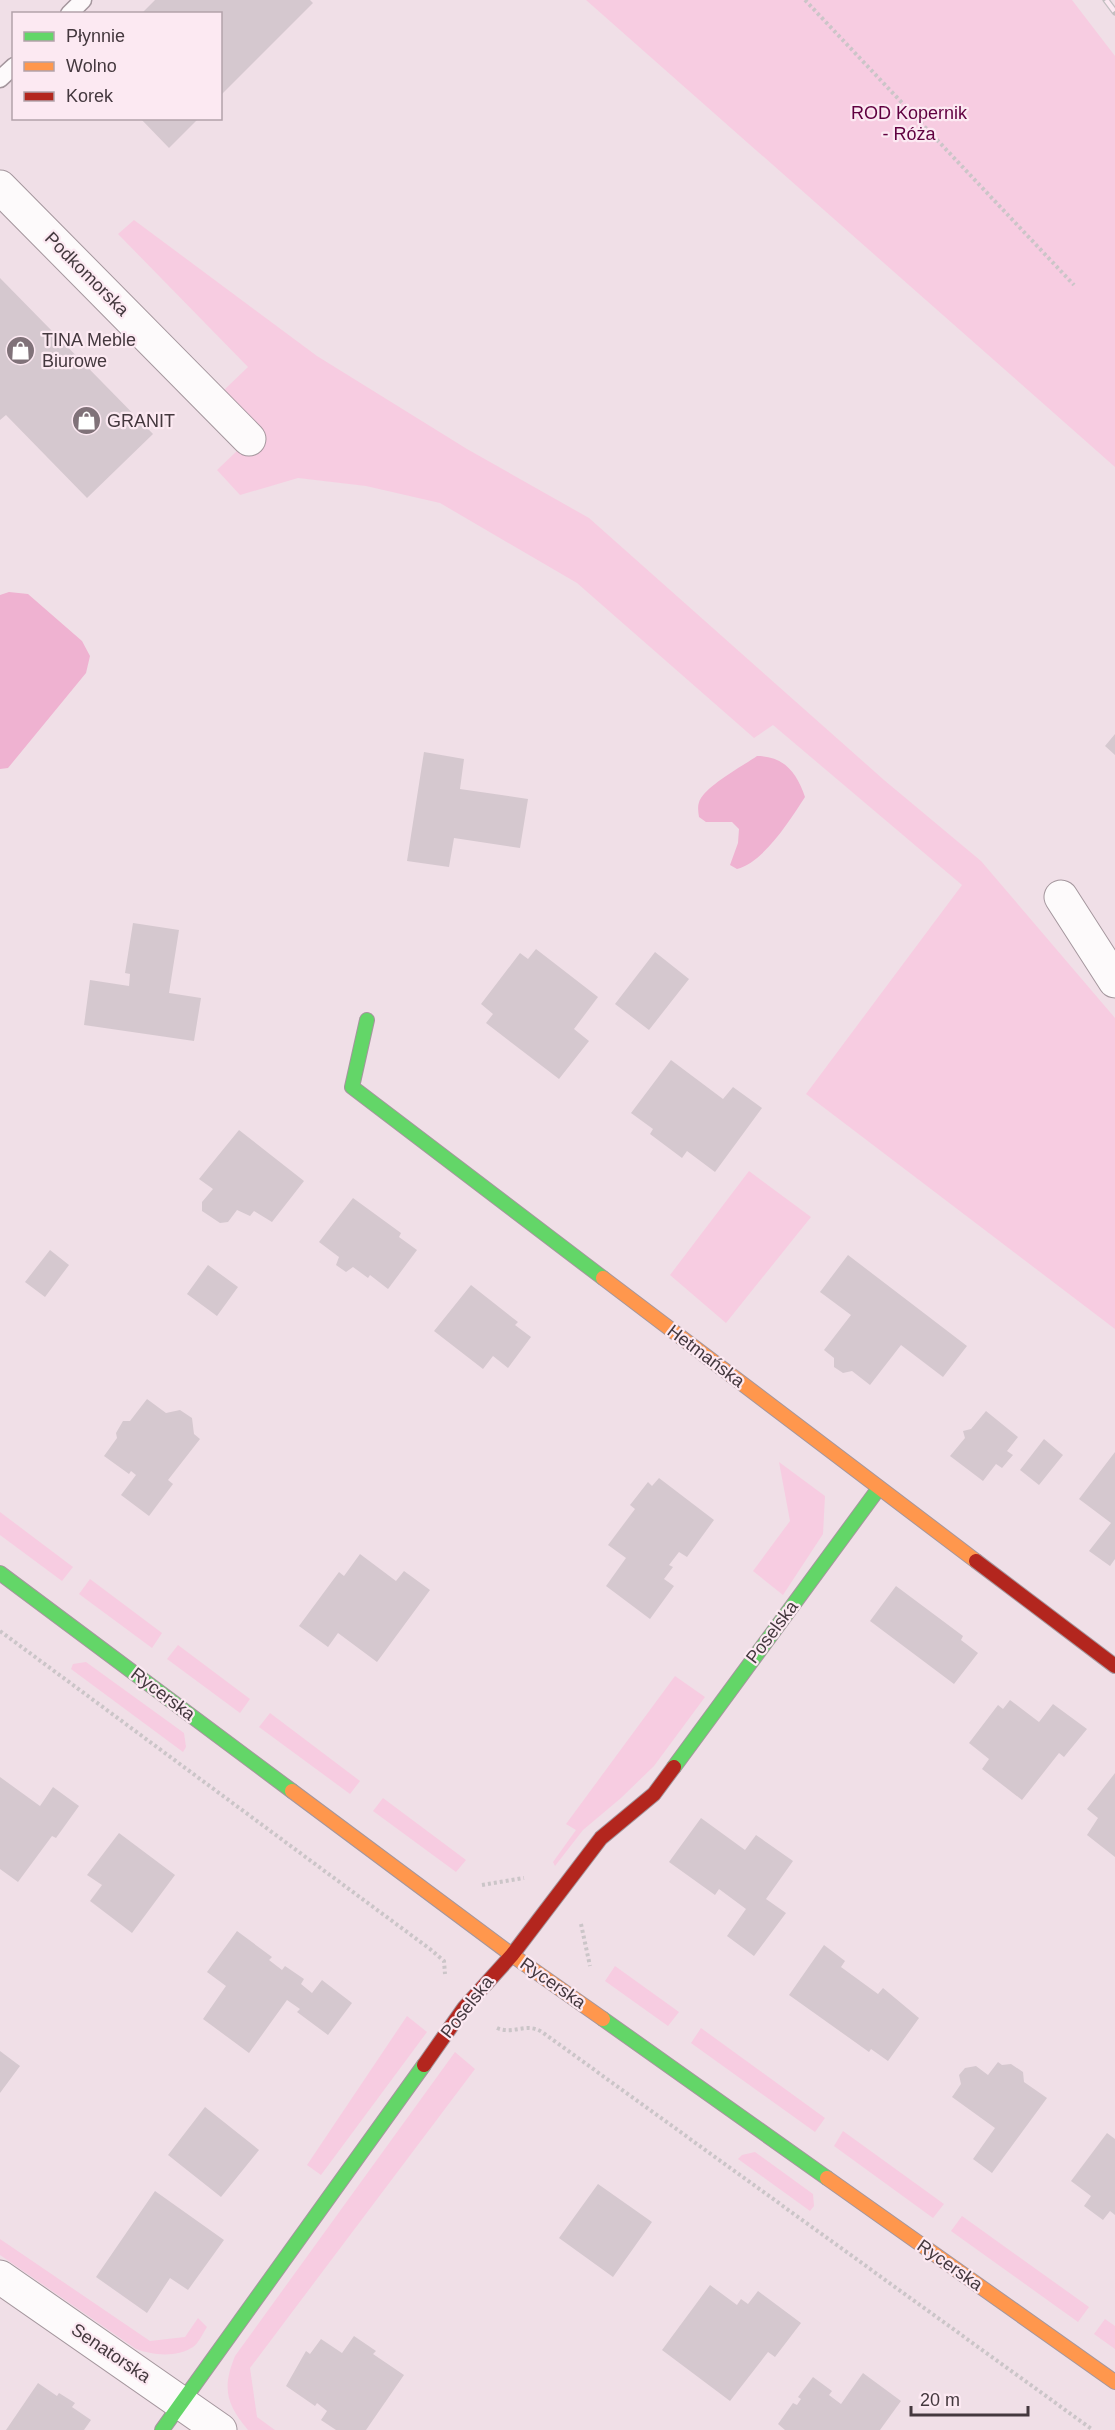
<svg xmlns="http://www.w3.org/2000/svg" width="1115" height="2430" font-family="Helvetica,sans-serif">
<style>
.green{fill:#f7cce1}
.water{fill:#efb2d1}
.building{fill:#d5c8cf}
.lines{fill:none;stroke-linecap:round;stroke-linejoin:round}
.lane-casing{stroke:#a4969d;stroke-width:19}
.street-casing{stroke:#a4969d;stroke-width:35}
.fast-casing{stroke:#a4969d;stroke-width:16}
.slow-casing{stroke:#a4969d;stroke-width:16}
.jam-casing{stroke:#a4969d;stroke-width:16}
.path{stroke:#cbc5c8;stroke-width:4;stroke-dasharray:3 3;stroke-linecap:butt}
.lane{stroke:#fdfafb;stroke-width:16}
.street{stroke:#fdfafb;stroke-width:33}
.fast{stroke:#63d668;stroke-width:14}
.slow{stroke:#ff974d;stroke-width:14}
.jam{stroke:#b3261e;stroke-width:14}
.rail-casing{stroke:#c3bfc1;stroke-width:7}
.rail{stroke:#fce9f2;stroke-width:4.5;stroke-dasharray:14;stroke-linecap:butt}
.labels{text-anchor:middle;stroke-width:4.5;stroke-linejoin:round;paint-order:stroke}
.park-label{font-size:18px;fill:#600040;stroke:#fce9f2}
.street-label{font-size:18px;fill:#44383e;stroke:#fce9f2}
.poi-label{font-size:18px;fill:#44383e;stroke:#fce9f2;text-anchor:start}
</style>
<rect width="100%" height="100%" fill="#f0dfe7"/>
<path class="green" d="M586,0H1072L1115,56V467Z
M134,220L317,356L467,449L589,518L884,780L981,861L1115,1018V1329L806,1094L962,885L773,725L754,738L577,583L440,503L366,486L298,478L240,495L217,470L261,428L224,390L248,367L118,234Z
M749,1171L811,1217L726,1323L670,1275Z
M779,1462L825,1496L823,1534L783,1595L753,1571L790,1521Z
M0,1512L73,1567L62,1581L0,1535Z
M90,1579L162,1633L152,1648L79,1594Z
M178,1645L250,1699L240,1713L167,1659Z
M86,1662L184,1733L186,1747L183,1752L71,1669L73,1664Z
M675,1676L705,1697L654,1766L621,1798L583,1830L555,1866L553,1862L576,1830L566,1824Z
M270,1713L360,1781L350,1794L259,1727Z
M383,1798L466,1860L456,1872L373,1811Z
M615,1966L679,2012L668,2026L605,1981Z
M407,2016L427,2032L321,2175L307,2165Z
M701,2028L825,2118L815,2132L691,2043Z
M455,2052L475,2069L250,2368L257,2417L275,2430H248C226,2404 222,2388 235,2356Z
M843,2131L944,2204L933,2218L834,2146Z
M755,2152L813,2194L814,2206L810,2211L738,2159L742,2155Z
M962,2216L1089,2307L1078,2322L951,2231Z
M0,2239L150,2341L185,2337L198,2318L207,2327C203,2333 198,2344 193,2347C176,2358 152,2355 136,2349L0,2255Z
M1105,2319L1115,2326V2349L1094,2334Z"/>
<path class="water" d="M9,592L28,594L82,641L90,656L86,673L8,768L0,769V595Z
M757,756C784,756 797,773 805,797C790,820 764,862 737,869L730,865L738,843L739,829L732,822H706L699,817C698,811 697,804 701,798C711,783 741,767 757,756Z"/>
<path class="building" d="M155,0H310L313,3L220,96V14H141Z
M140,118H199L169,148Z
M0,278L153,434L87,498L6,415L0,420Z
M1115,734V755L1105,746Z
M424,752L464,759L460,789L528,799L520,848L454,838L449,867L407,861Z
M133,923L179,930L169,993L201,998L194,1041L84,1025L90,980L129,986L130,974L125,973Z
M536,949L598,997L574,1029L589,1041L559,1079L486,1023L493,1014L481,1004L520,953L528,959Z
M655,952L689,979L649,1030L615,1004Z
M671,1060L723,1099L733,1087L762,1108L715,1172L687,1151L682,1158L650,1134L653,1129L631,1113Z
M239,1130L304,1181L272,1222L254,1211L250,1216L237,1210L228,1222L220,1223L202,1211V1202L213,1189L199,1179Z
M353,1198L401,1233L399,1237L417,1250L388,1289L370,1275L368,1278L353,1267L346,1272L336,1265L339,1257L319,1242Z
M50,1250L69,1265L45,1297L25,1282Z
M848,1255L967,1346L943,1377L901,1345L870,1385L852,1371L843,1373L834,1367V1358L824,1350L851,1315L820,1292Z
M208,1265L238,1287L217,1316L187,1294Z
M471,1285L518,1322L515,1325L531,1337L508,1368L493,1356L483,1369L434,1331Z
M147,1399L166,1413L180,1410L192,1418L194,1434L200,1439L168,1480L173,1484L149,1516L121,1495L136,1475L131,1471L129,1474L104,1456L117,1438L116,1433L123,1421H130Z
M986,1411L1018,1437L1007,1451L1013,1455L1002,1468L996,1464L983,1481L950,1456L965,1438L963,1431L971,1429Z
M1044,1439L1063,1455L1039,1485L1020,1470Z
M1115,1452V1559L1110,1566L1089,1551L1111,1523L1079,1499Z
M659,1478L714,1520L687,1557L679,1552L669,1565L673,1567L664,1579L674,1586L650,1619L606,1586L626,1558L608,1545L635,1509L630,1505L648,1482L652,1486Z
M360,1554L396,1581L404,1571L430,1590L377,1662L338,1633L328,1647L299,1626L339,1572L344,1576Z
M896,1586L963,1636L961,1640L978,1653L954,1684L870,1621Z
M1010,1700L1039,1722L1053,1704L1087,1729L1064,1757L1059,1753L1022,1800L982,1769L989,1759L969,1743L998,1705L1003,1709Z
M1115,1773V1857L1087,1835L1098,1818L1087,1809Z
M0,1777L40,1806L53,1787L79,1806L56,1838L52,1836L18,1882L0,1869Z
M701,1818L745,1850L756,1835L793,1861L766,1899L786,1913L754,1956L727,1936L746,1909L719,1889L715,1895L669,1862Z
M119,1833L175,1875L132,1933L90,1901L102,1885L87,1875Z
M237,1931L272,1957L269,1960L282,1970L285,1966L304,1979L301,1984L312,1993L322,1980L352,2003L328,2035L297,2012L300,2009L287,2000L249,2053L203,2019L226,1986L207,1972Z
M824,1945L845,1961L841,1967L878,1994L883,1988L919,2018L888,2061L871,2049L869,2052L789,1995Z
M0,2051L20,2066L0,2093Z
M998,2062L1002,2065L1011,2064L1023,2072L1024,2082L1047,2098L992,2173L973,2159L995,2128L952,2097L961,2084L959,2075L965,2068L976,2066L988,2075Z
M205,2107L259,2150L221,2197L168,2155Z
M1107,2133L1115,2139V2215L1110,2211L1103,2220L1084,2206L1091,2196L1071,2181Z
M598,2184L652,2222L613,2277L559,2238Z
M155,2191L224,2240L188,2290L170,2278L147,2313L96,2277Z
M710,2285L737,2305L741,2299L748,2304L758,2291L801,2323L775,2357L768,2352L730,2401L662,2350Z
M354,2336L376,2351L373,2354L404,2375L366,2430H336L321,2420L327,2411L317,2403L315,2406L286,2386L306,2351L310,2354L321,2339L342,2353Z
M863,2373L901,2401L880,2430H785L778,2424L793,2403L797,2405L801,2399L798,2397L813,2377L832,2391L829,2395L841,2404Z
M38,2383L57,2396L59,2393L75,2403L72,2407L91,2420L84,2430H6Z"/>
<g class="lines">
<defs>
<path id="lane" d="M69,14L83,0
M0,79L14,66"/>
<path id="street" d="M0,187L249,439
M1061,897L1115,981
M0,2277L220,2430"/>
<path id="fast" d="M367,1020L352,1087L603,1278
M0,1573L292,1791
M674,1767L879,1488
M603,2019L827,2178
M162,2430L424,2065"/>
<path id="slow" d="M603,1278L976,1561
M292,1791L512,1955L603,2019
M827,2178L1115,2382"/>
<path id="jam" d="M976,1561L1115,1666
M424,2065L464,2008L512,1955L601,1838L654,1794L674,1767"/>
</defs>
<use href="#lane" class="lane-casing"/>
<use href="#street" class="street-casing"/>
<use href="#fast" class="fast-casing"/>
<use href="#slow" class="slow-casing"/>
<use href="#jam" class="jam-casing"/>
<path class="path" d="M805,0L1074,285
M0,1631L430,1949L444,1961L445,1974
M482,1885L524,1878
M581,1924L590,1966
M497,2028C513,2035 526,2022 542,2032L1093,2430"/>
<use href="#lane" class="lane"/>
<use href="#street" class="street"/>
<use href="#fast" class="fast"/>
<use href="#slow" class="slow"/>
<use href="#jam" class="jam"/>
<defs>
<path id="rail" d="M1106,0L1115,12"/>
</defs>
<use href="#rail" class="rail-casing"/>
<use href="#rail" class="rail"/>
</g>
<defs>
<symbol id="shop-disc" viewBox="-11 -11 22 22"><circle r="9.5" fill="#807279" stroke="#fce9f2"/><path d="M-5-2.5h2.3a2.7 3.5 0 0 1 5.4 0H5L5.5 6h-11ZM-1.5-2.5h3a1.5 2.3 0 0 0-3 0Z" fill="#fff"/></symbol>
</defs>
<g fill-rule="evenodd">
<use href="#shop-disc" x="4" y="334" width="33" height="33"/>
<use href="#shop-disc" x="70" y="404" width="33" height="33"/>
</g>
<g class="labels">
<g class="park-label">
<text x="909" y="119">ROD Kopernik<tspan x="909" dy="21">- Róża</tspan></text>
</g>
<g class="street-label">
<text transform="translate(87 274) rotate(45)" y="6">Podkomorska</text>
<text transform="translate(706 1356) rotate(37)" y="6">Hetmańska</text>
<text transform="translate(772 1632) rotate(-53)" y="6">Poselska</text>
<text transform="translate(163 1694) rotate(37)" y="6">Rycerska</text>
<text transform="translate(553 1983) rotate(35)" y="6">Rycerska</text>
<text transform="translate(467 2007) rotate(-52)" y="6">Poselska</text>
<text transform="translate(950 2265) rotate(35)" y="6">Rycerska</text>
<text transform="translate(111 2353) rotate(34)" y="6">Senatorska</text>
</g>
<g class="poi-label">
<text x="42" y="346">TINA Meble<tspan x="42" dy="21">Biurowe</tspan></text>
<text x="107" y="427">GRANIT</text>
</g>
</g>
<rect x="12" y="12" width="210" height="108" fill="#fce9f2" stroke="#b2a2aa" stroke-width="1.5"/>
<rect x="24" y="32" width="30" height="9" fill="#63d668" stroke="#b2a2aa" stroke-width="1.5"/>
<text x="66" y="42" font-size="18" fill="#44383e">Płynnie</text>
<rect x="24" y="62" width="30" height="9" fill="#ff974d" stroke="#b2a2aa" stroke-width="1.5"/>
<text x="66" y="72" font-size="18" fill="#44383e">Wolno</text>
<rect x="24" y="92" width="30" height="9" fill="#b3261e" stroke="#b2a2aa" stroke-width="1.5"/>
<text x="66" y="102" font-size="18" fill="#44383e">Korek</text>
<path d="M911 2406v9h117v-9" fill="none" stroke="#44383e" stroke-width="3"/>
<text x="920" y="2406" font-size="18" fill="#44383e" stroke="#fce9f2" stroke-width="4.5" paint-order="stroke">20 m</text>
</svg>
